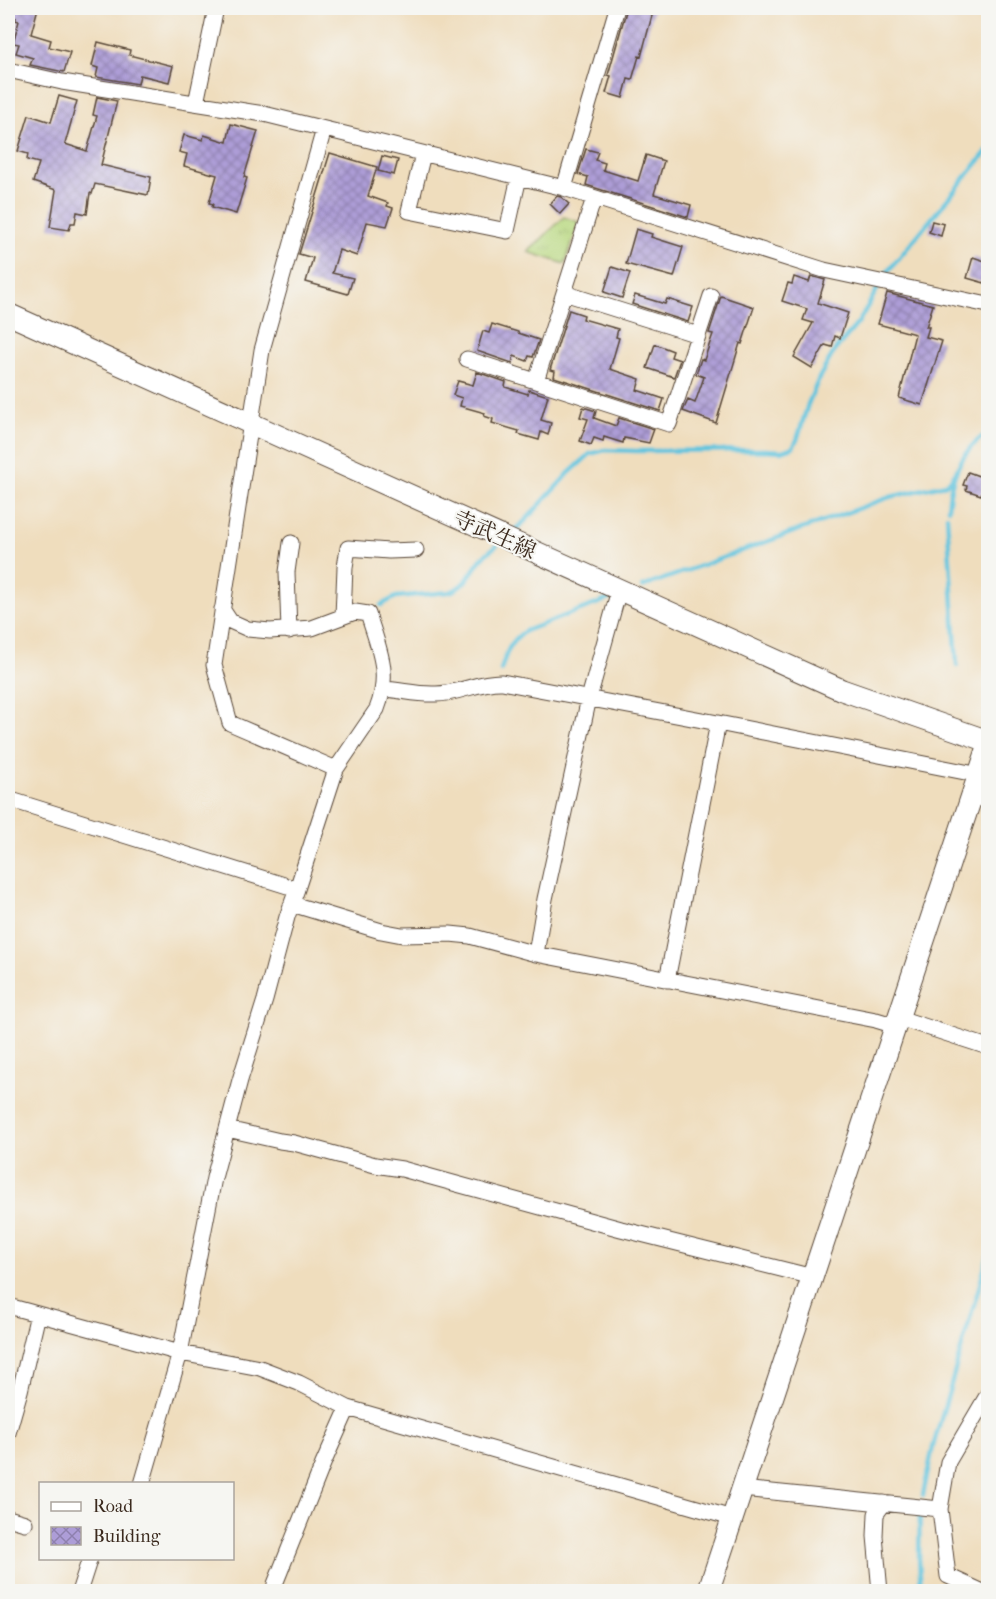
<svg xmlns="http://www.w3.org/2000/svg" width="996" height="1599" font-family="'IM FELL French Canon','Noto Serif JP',serif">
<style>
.park{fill:url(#park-tufts);stroke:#7a814e;stroke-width:1.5}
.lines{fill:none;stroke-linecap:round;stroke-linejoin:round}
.stream{stroke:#60c4de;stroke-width:4.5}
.building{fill:url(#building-cross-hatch)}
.street-casing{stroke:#564536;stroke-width:17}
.secondary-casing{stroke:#564536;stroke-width:23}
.street{stroke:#fff;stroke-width:15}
.secondary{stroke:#fff;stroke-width:21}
.labels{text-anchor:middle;stroke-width:4.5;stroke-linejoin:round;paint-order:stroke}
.street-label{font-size:22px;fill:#3b2a1e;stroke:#f6f6f2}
</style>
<defs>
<pattern id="park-tufts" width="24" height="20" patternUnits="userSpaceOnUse" patternTransform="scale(1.5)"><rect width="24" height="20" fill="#b8d87f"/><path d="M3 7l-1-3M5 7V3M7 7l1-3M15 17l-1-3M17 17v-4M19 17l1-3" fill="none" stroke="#9fba6d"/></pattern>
<pattern id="building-cross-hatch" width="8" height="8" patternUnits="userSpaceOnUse" patternTransform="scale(1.5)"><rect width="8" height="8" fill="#ad9dd7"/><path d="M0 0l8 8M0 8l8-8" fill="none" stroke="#8e80ae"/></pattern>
</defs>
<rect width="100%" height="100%" fill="#f6f6f2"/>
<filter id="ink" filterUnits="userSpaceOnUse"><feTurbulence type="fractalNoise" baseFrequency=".0167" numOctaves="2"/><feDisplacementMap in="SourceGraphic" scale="12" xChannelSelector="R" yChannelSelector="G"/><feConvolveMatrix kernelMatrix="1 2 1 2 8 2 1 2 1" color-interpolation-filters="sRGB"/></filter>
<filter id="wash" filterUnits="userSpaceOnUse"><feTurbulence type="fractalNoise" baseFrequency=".008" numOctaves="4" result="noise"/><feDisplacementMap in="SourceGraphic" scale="24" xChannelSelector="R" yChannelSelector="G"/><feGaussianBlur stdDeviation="1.35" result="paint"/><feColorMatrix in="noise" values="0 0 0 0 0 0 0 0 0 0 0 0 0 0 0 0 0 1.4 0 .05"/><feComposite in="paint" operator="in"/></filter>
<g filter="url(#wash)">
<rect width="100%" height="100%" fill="#efddbd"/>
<path class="park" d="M564,217L579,222L565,264L528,252Z"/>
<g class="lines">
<path class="stream" d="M885,275L988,150
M948,509C950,479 961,449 988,433
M947,516L957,665
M511,533L525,521L568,474L590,454L605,450L637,451L765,450L782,451L793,447L797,440L808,404L820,376L835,350L858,323L878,288
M642,587L890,497L946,484L950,480L955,473
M381,605L396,597L449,592C465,587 470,574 479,562C484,555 491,550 497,545
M501,670C506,653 510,641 525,631L609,599
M923,1495L933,1447L988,1256
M920,1513L919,1558L921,1592"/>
</g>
<g id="blocks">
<path class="building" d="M8,8H38L31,34L51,40L49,47L70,52L64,72L30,65L33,58L16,53L19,44L13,43L19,21L15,20L16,18L8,15Z
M627,8H654L641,57L639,56L632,80L628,79L623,98L606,93L611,76L608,75Z
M98,42L130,50L129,55L173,66L169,82L140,75L138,84L96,77L98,68L92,66Z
M59,96L77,101L65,144L87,151L97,116L93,115L97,97L117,101L101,165L151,177L148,195L95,184L92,194L90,193L87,214L77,212L75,223H71L69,230L50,227L56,190L33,182L39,163L27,160L28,154L18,151L29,115L51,122Z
M231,124L258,131L244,177L247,178L236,214L212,207L213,204L209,203L217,175L184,166L187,154L179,152L184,135L203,140L204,135L227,142Z
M586,149L598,152L595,160L605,163L603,170L638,181L646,155L664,161L654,194L691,205L688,217L586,185L588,177L578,174Z
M330,153L377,167L368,196L388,203L387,206L393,208L387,226L367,222L357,256L339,250L332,273L353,278L348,294L306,282L313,258L299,254Z
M382,156L398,160L394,175L378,171Z
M557,196L561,197L569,204L560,214L550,204Z
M932,221L944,224L941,236L929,232Z
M636,229L652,234L651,237L683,247L674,277L626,264Z
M973,257L988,262V284L967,278Z
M612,267L630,273L622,298L604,292Z
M811,276L825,280L818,303L848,313L840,338L835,336L832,347L825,345L812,368L794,357L813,323L803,320L807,309L782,301L788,283L792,284L794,277L809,282Z
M887,293L933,305L926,327H929L926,337L942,341L922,405L899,398L915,334L878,324Z
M635,295L665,304L667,299L693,307L688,322L632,304Z
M721,296L754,307L742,344L740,343L716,423L683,411L688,400L695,403L704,377L696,374L701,359L704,360L713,334L709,333Z
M569,310L584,315L583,319L618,329L616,337L619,338L610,369L640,379L637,390L664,399L660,411L554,377L555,371L550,370Z
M492,324L518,332V333L539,340L533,357L529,356L527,361L514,356L512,363L477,351L483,331L489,333Z
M655,344L673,351L671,357L680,360L674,377L647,368Z
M477,372L506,382L505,387L528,394L529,390L548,396L541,420L551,423L548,435L541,432L539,440L518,434L519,431L492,423L493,419L484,416L485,413L460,406L462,398L453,395L458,381L473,385Z
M583,407L596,411L594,418L616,426L619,418L654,429L649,443L624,438L623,443L604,437L603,441L594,438L591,445L580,441L588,419L580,417Z
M968,472L987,479L981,495L966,490L967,486L963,485Z"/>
</g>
</g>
<g filter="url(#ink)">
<use href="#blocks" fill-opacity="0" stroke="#564536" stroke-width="1.5"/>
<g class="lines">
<defs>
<path id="street" d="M8,70L62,82L264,114L564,188L824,270L988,305
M196,103L216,8
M324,129L262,350L214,665L230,723L336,769
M423,154L409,211L507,231L519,177
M564,188L617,8
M564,293L698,335
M467,359L669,424L711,296
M536,381L594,198
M343,616L345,567L348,548L389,551L416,550
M289,631L287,572L291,543
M383,689C401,690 418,695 436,694C459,694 479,681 502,682L718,723L980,775
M8,799L297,889
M292,904L381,931L402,935L450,934L470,936L536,954L876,1020L896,1026
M536,954L545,899L589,698L619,590
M667,980L718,723
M899,1018L988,1047
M227,1129L280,1141L294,1143L375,1165L402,1169L621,1229L813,1277
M8,1306L180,1353L260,1368L299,1383L348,1408L732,1518
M8,1433L20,1391L38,1314
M142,1484L180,1353L214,1178L240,1080L265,1000L287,917L297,889L336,769L377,709C391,673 379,649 368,614L355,612L312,628L270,631L248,629L230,621L222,609
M742,1489L940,1509
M8,1518L25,1523
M79,1592L90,1558
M274,1592L275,1584L323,1464L348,1408
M880,1592L875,1536L876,1514L884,1503
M983,1592L948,1576L940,1509L948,1462L988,1394"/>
<path id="secondary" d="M8,314L842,690L988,741
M708,1592L988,747"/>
</defs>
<use href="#street" class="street-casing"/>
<use href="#secondary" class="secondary-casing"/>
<use href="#street" class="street"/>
<use href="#secondary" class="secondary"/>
</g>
</g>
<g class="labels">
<g class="street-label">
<text transform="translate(495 534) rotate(24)" y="8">寺武生線</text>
</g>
</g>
<rect width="996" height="1599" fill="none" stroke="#f6f6f2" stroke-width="30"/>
<rect x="39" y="1482" width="195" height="78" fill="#f6f6f2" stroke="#aba49d" stroke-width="1.5"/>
<rect x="51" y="1502" width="30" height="9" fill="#ffffff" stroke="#aba49d" stroke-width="1.5"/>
<text x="93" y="1512" font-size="18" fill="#3b2a1e">Road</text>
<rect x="51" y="1527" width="30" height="18" fill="url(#building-cross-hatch)" stroke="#aba49d" stroke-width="1.5"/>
<text x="93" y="1542" font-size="18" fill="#3b2a1e">Building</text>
</svg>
